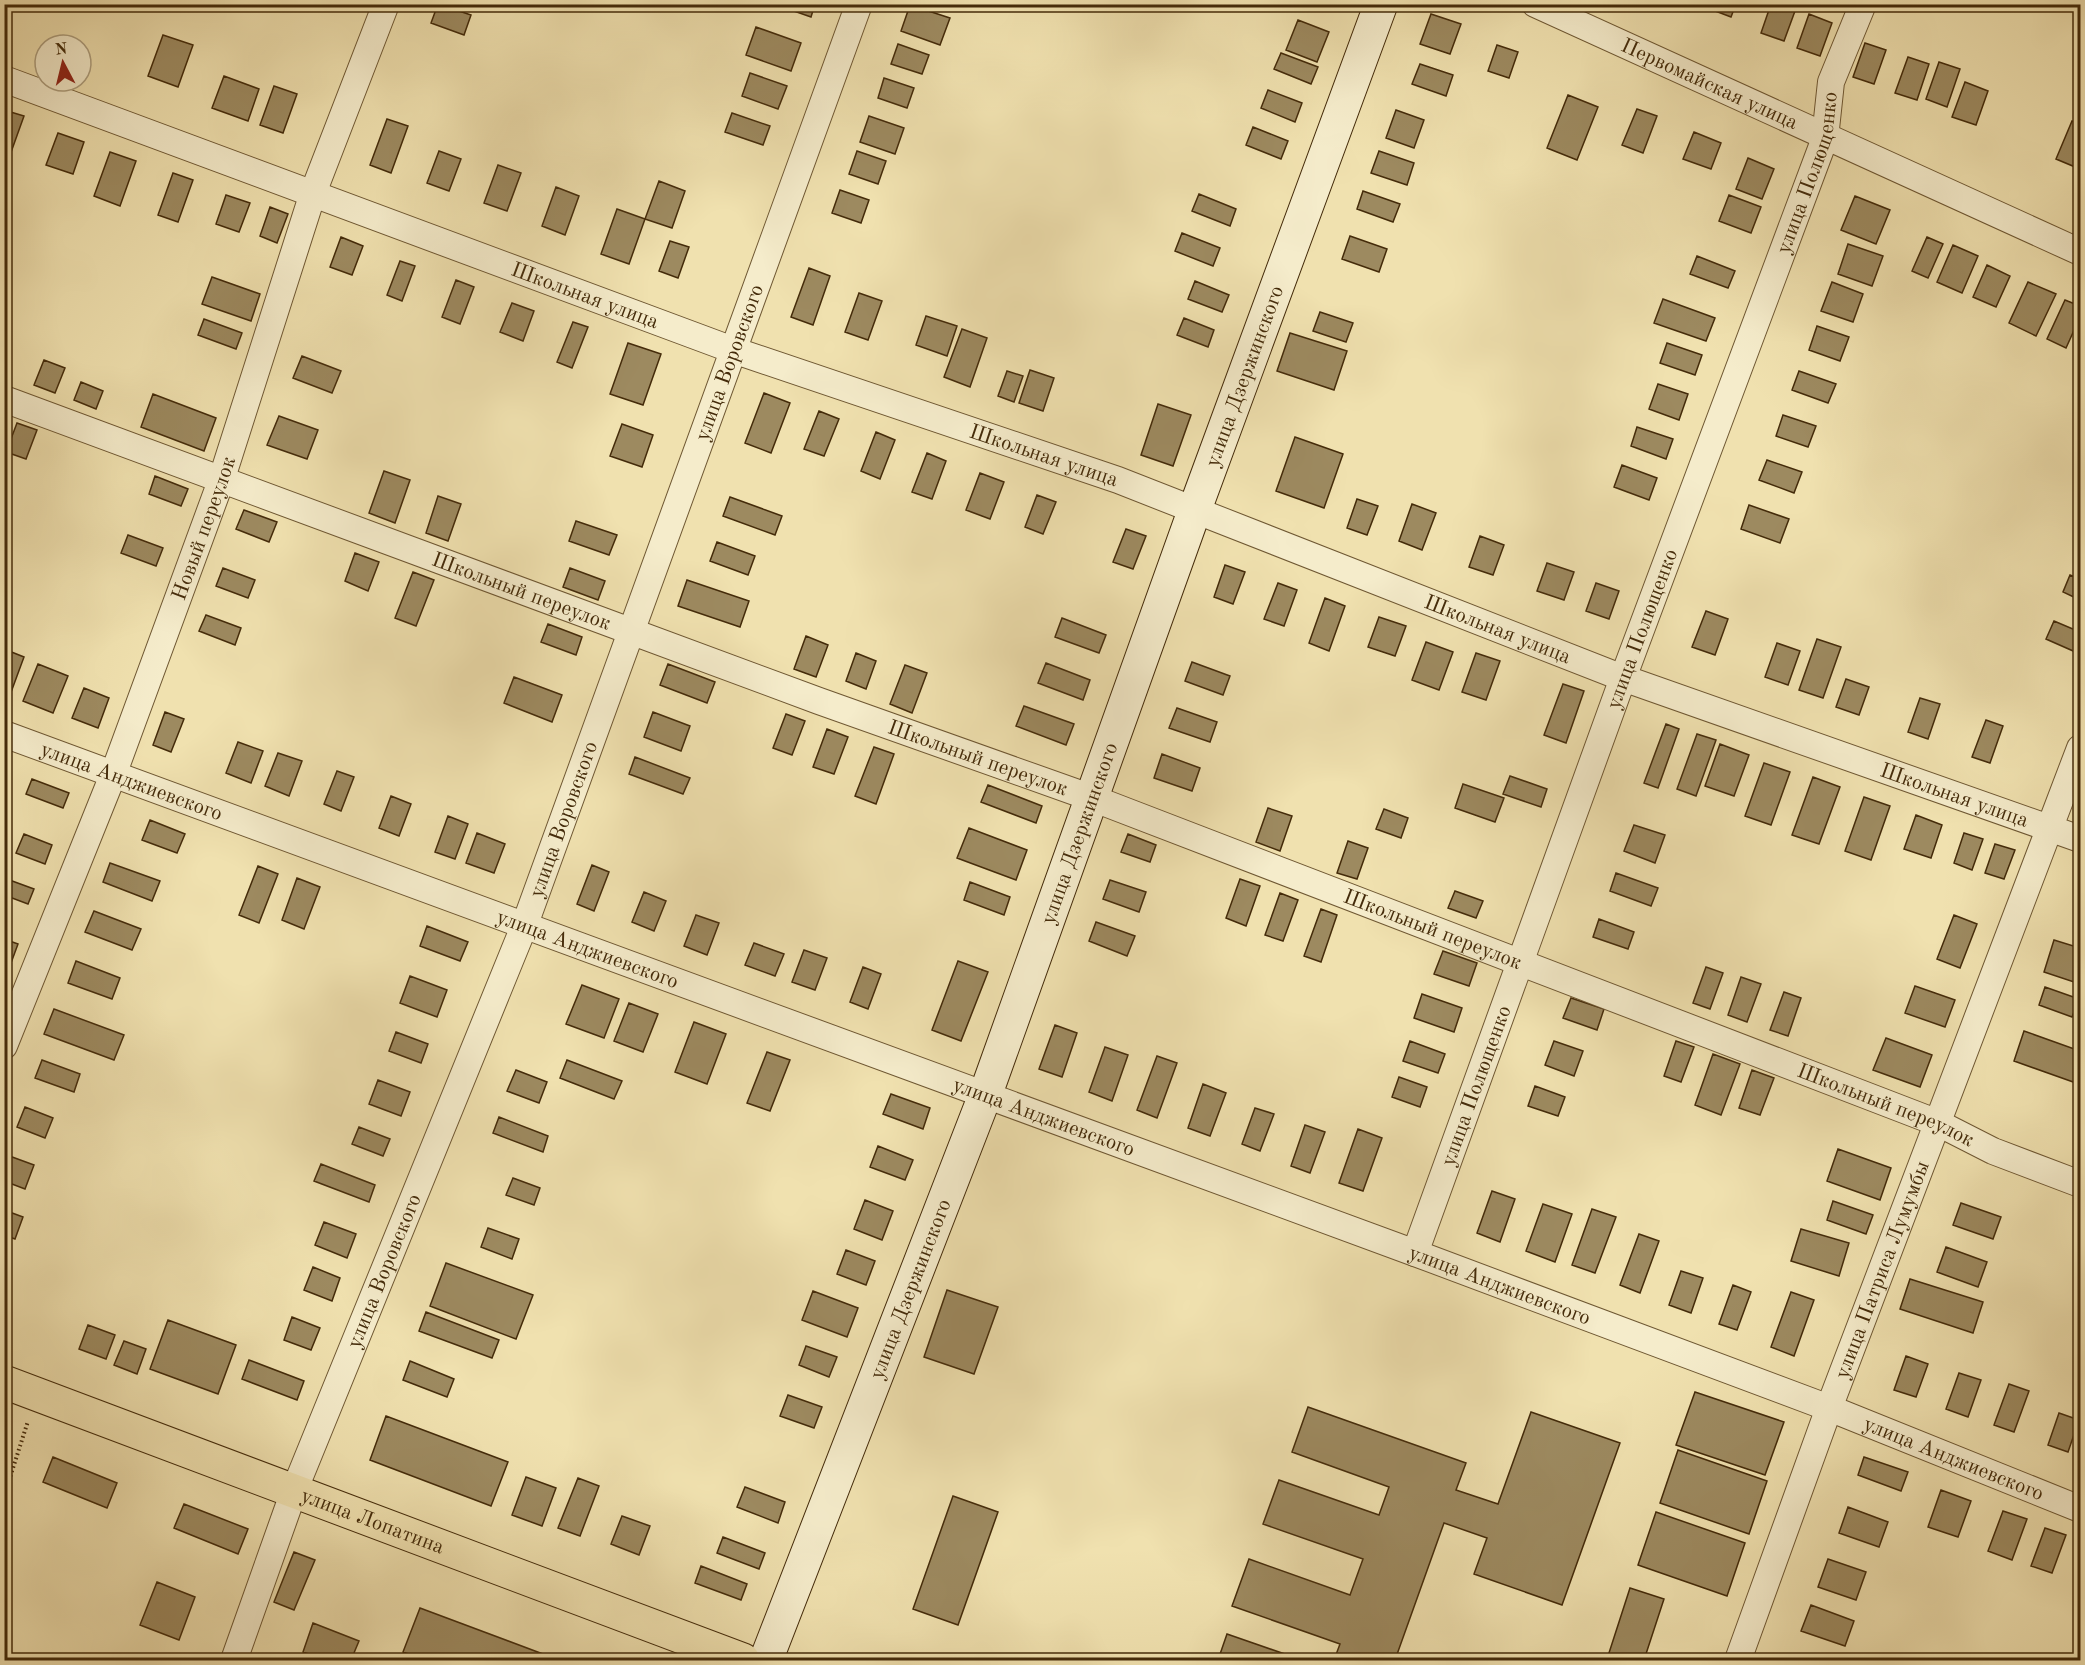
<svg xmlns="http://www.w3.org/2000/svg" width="2085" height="1665" font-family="'Old Standard TT',serif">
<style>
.building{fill:#9d8a60;stroke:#442b0a;stroke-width:1.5}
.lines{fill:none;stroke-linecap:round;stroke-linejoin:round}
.street-casing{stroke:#6f5833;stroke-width:28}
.secondary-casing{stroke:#442b0a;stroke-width:35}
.primary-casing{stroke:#442b0a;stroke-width:35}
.path{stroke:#442b0a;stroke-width:4;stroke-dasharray:1.5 3;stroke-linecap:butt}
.street{stroke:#f5eccb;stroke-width:26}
.secondary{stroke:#f5eccb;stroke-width:33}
.primary{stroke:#f0e1af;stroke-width:33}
.labels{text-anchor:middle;stroke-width:5;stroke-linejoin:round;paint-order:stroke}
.street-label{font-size:21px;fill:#442b0a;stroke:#f5eccb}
</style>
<rect width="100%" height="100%" fill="#f0e1af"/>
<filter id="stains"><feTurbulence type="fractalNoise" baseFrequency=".00333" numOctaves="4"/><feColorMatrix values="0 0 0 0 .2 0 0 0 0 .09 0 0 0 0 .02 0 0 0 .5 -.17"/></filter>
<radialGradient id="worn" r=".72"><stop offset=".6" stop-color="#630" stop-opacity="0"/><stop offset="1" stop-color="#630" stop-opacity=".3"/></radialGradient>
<path class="building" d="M4,4H17L4,22Z
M438,4L471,15L464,35L431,23Z
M774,4H815L811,17Z
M1711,4H1736L1731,17L1710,9Z
M1771,4L1795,11L1784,41L1761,33Z
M910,5L950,18L940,45L901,31Z
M1431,14L1461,24L1450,54L1420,44Z
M1809,14L1832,23L1820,56L1797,48Z
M1298,20L1329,32L1317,62L1286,50Z
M756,27L801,43L791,71L746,55Z
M163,35L193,45L178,87L148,76Z
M1865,43L1886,50L1874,84L1853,77Z
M898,44L929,55L922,74L891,64Z
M1497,45L1518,52L1509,78L1488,71Z
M1281,53L1318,67L1311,84L1274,69Z
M1908,57L1929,64L1917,100L1895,93Z
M1939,62L1960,69L1947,107L1926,99Z
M1420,64L1453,75L1446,96L1412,84Z
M750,73L787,86L778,109L742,96Z
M224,76L259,89L248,121L212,108Z
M884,78L914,88L907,108L878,98Z
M1965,82L1988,91L1976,125L1952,117Z
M274,86L297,94L283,133L260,125Z
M1268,90L1302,103L1295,122L1261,108Z
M1568,95L1598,107L1577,160L1547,148Z
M1637,109L1657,116L1643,153L1622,145Z
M4,110L24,116L10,155L4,153Z
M1396,110L1424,120L1414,148L1386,138Z
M732,113L770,126L763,145L725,132Z
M869,116L904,128L895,154L860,142Z
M387,119L408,126L391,173L370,165Z
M2072,121L2080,124V169L2056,159Z
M1253,127L1288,141L1281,159L1246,145Z
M1694,132L1721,143L1711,169L1683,159Z
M58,133L84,142L73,174L46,165Z
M439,151L461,159L449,191L427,183Z
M857,151L886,161L878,184L849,174Z
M1379,151L1414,163L1407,185L1371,173Z
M110,152L136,161L120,206L94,196Z
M1748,158L1774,169L1762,199L1736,189Z
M498,165L521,173L507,211L484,203Z
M173,173L193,180L178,222L158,215Z
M659,181L685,191L672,228L645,219Z
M556,187L579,196L565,235L542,226Z
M840,190L869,200L861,223L832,213Z
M1363,191L1400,204L1393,222L1357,209Z
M1199,194L1236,209L1230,226L1192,211Z
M226,195L250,203L239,232L216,224Z
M1729,195L1761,207L1751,233L1719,221Z
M1855,196L1890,210L1876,244L1841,230Z
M270,207L288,214L277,243L260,236Z
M617,209L645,219L629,264L601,254Z
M1182,233L1220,248L1213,266L1175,251Z
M1350,236L1387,249L1379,272L1342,259Z
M341,237L363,246L352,275L330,267Z
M1927,237L1943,244L1928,278L1912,271Z
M670,241L689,247L678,278L659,271Z
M1848,244L1883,256L1872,286L1838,274Z
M1953,245L1978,256L1962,293L1937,282Z
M1697,256L1735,271L1728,288L1690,274Z
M400,261L415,266L402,301L387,295Z
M1987,265L2010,276L1996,307L1973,297Z
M809,268L830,276L813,325L791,317Z
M212,277L260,294L251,321L202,304Z
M456,280L474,287L460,324L442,317Z
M1195,281L1229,295L1222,312L1188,299Z
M1832,282L1863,294L1853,322L1821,311Z
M2028,282L2056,294L2036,336L2009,323Z
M859,293L882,301L868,340L845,332Z
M1663,299L1715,318L1706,341L1654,323Z
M2065,300L2080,306V317L2066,348L2047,339Z
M512,303L534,311L523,341L500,332Z
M1320,312L1353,323L1346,342L1313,331Z
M926,316L957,326L947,356L916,345Z
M1184,318L1214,330L1208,347L1177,335Z
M204,319L242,333L236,349L198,335Z
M573,322L588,327L572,368L557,362Z
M1817,326L1849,337L1840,361L1809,350Z
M962,329L987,338L970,387L944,377Z
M1290,333L1347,351L1334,390L1277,371Z
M628,343L661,354L643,405L610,394Z
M1667,343L1702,355L1695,375L1660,363Z
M302,356L341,371L332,393L293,378Z
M44,360L65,368L55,393L34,385Z
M1030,370L1054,378L1043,411L1019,403Z
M1007,371L1023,376L1014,402L998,396Z
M1799,371L1836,384L1828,403L1792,390Z
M81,382L103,391L96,409L74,400Z
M1658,384L1688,394L1679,420L1649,409Z
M764,393L790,403L771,453L745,443Z
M153,394L216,418L204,451L141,427Z
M1158,404L1191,415L1173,466L1141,455Z
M819,411L839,419L824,456L804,449Z
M1783,415L1816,426L1808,447L1776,436Z
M279,416L318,430L307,459L267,445Z
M17,423L37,430L26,459L6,452Z
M622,424L653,435L642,467L610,456Z
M1637,427L1673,439L1666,459L1631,446Z
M876,432L895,440L880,479L861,471Z
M1295,437L1343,454L1324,508L1276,491Z
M927,453L946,461L932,499L912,492Z
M1767,460L1802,472L1794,493L1759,480Z
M1622,465L1657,478L1649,500L1614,487Z
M384,471L410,480L395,523L369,513Z
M980,473L1004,482L990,519L966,510Z
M155,476L188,489L181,506L149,494Z
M1037,495L1056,502L1043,534L1025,527Z
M438,496L461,504L448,541L426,533Z
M730,497L782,516L775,535L723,516Z
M1357,499L1378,506L1367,535L1347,528Z
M1412,504L1436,513L1422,550L1399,541Z
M1749,505L1789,519L1780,543L1741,529Z
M244,510L277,522L269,542L236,529Z
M576,521L617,535L609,555L569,541Z
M1126,529L1146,536L1133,569L1113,562Z
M128,535L163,548L156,566L121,553Z
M1480,536L1504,545L1493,575L1469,567Z
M717,542L755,556L748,575L710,561Z
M355,553L379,562L368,591L345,581Z
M1547,563L1574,572L1564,600L1537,591Z
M1225,565L1245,572L1233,604L1214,597Z
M223,568L255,580L248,598L216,586Z
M570,568L605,581L598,600L563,587Z
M413,572L434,580L416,626L395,618Z
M2070,575L2080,579V600L2063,592Z
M687,580L749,601L740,627L678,606Z
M1278,583L1297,590L1284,626L1264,619Z
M1596,583L1619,591L1609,619L1586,611Z
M1325,598L1345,606L1329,651L1309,643Z
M1706,611L1728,619L1715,655L1692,647Z
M206,615L241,628L235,645L199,631Z
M1379,617L1406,626L1395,656L1368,647Z
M1062,618L1106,635L1099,653L1055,637Z
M2054,621L2080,632V654L2046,639Z
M548,624L582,637L576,655L541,642Z
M806,636L828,645L816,677L794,669Z
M1817,639L1841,647L1823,698L1799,690Z
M1426,642L1453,652L1439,690L1412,680Z
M1777,643L1800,651L1788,685L1765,677Z
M4,649L24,657L10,695L4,693Z
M856,653L876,661L866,689L846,681Z
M1476,653L1500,661L1486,700L1462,692Z
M1192,662L1230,676L1223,695L1185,681Z
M1046,663L1090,680L1083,700L1038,683Z
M38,664L68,676L53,713L23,701Z
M668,664L715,682L707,703L660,685Z
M905,665L927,673L912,713L890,704Z
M514,677L562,695L552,722L504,703Z
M1846,679L1869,687L1859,715L1836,707Z
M1563,684L1584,691L1566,743L1544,735Z
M84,688L109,698L98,728L72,718Z
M1920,698L1940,704L1928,739L1908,732Z
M1024,706L1074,724L1066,745L1016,726Z
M1177,708L1217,722L1210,742L1169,728Z
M165,712L184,719L171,752L153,745Z
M653,712L690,726L681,751L644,737Z
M786,714L805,721L792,755L773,748Z
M1986,720L2003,726L1990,763L1972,757Z
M1666,724L1679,729L1658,788L1644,783Z
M827,729L848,737L834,774L813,767Z
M1697,734L1716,740L1696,796L1677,789Z
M238,742L263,751L251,783L226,773Z
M1720,744L1749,755L1734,796L1705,786Z
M874,747L894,754L876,804L855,796Z
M278,753L302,761L289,796L265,786Z
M1162,754L1200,768L1192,791L1154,778Z
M635,757L690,778L683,794L629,774Z
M1764,763L1790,772L1771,825L1745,816Z
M337,771L354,777L341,811L324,804Z
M1510,776L1547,789L1541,807L1503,794Z
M1813,777L1840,787L1819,844L1792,835Z
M32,779L69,793L63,808L26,794Z
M1463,784L1504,798L1495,822L1455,808Z
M988,785L1042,806L1036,823L981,802Z
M391,796L411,804L399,836L379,828Z
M1864,797L1890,806L1871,860L1845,851Z
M1268,808L1292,816L1280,851L1256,842Z
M1384,809L1408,818L1401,838L1376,829Z
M1916,815L1942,825L1931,858L1904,849Z
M448,816L468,824L455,859L435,852Z
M150,820L185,834L177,853L142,840Z
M1634,825L1665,835L1655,863L1624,851Z
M969,828L1027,850L1016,880L957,858Z
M477,833L505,844L494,873L466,863Z
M1964,833L1983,839L1972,870L1954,863Z
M24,834L52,845L45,864L16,853Z
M1128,834L1156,845L1150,862L1121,852Z
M1348,841L1368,848L1357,879L1337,873Z
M1995,844L2015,850L2004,879L1985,873Z
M110,863L160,881L152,901L103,882Z
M592,865L609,872L594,911L577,904Z
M258,866L278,874L259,923L239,915Z
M1616,873L1658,888L1651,906L1610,891Z
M4,878L34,889L28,904L4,895Z
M297,878L320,887L304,929L282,920Z
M1240,879L1260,886L1246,926L1226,918Z
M1110,880L1146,892L1139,912L1103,899Z
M970,882L1010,897L1004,915L964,900Z
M1455,891L1483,901L1476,918L1448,908Z
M644,892L666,901L654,931L632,922Z
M1280,893L1298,900L1283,941L1265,935Z
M1321,909L1337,915L1321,962L1304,956Z
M94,911L141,929L132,950L85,932Z
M696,915L719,923L707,955L684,946Z
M1954,915L1977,924L1960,968L1937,959Z
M1599,919L1634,932L1628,949L1593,937Z
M1096,922L1135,936L1127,956L1089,941Z
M427,926L468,942L460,961L420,946Z
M4,939L18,944L11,963L4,960Z
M2054,940L2080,948V984L2044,972Z
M754,943L784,954L775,976L745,965Z
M804,950L827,958L815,990L792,982Z
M1443,951L1477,963L1469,986L1434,974Z
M76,961L120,978L112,999L68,983Z
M958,961L988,972L961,1041L932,1030Z
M863,967L881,974L868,1009L850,1002Z
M1706,967L1723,973L1710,1009L1693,1003Z
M410,976L447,990L437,1017L400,1003Z
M1741,977L1761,984L1747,1022L1728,1015Z
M582,985L619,999L604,1038L566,1024Z
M1915,986L1955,1000L1945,1027L1905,1013Z
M2045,987L2079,999L2072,1017L2039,1005Z
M1784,992L1801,998L1788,1036L1770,1030Z
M1422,994L1462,1008L1454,1032L1414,1018Z
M1571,998L1604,1009L1597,1030L1563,1018Z
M629,1003L658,1014L643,1052L614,1041Z
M54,1009L124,1035L114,1060L44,1034Z
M694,1022L726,1034L707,1084L675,1072Z
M1055,1025L1077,1033L1062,1077L1039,1069Z
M2024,1031L2080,1051V1072L2076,1083L2014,1061Z
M396,1032L428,1044L421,1063L389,1051Z
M1886,1038L1932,1055L1920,1087L1873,1070Z
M1410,1041L1445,1054L1438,1073L1403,1061Z
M1554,1041L1583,1051L1574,1076L1545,1065Z
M1676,1041L1694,1047L1681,1082L1664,1076Z
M1105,1047L1128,1055L1112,1101L1089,1092Z
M767,1052L790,1060L770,1111L747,1103Z
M1713,1054L1740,1064L1721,1115L1695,1105Z
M1157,1056L1177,1063L1157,1118L1137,1110Z
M42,1060L80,1074L74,1092L35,1078Z
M567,1060L622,1081L614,1099L560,1078Z
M516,1070L547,1082L539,1103L507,1091Z
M1752,1070L1774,1078L1760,1115L1739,1108Z
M1399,1077L1427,1087L1420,1107L1392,1097Z
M378,1080L410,1092L401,1116L369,1104Z
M1203,1084L1226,1093L1210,1136L1188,1128Z
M1535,1086L1565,1097L1558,1116L1528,1106Z
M891,1094L930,1108L923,1129L883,1114Z
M25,1107L53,1118L45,1138L17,1127Z
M1255,1108L1274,1114L1260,1151L1242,1144Z
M499,1117L548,1136L543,1152L493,1133Z
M1305,1125L1325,1132L1310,1173L1291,1166Z
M359,1127L390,1139L383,1156L352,1144Z
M1358,1129L1382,1138L1363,1191L1339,1183Z
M878,1146L913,1160L905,1180L870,1167Z
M1838,1149L1891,1168L1880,1200L1827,1181Z
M4,1154L34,1165L25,1189L4,1181Z
M321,1164L375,1185L369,1202L314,1181Z
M513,1178L540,1188L534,1205L506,1195Z
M1492,1191L1515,1199L1500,1242L1477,1233Z
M865,1200L893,1211L882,1240L854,1229Z
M1833,1201L1873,1215L1866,1234L1827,1220Z
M1961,1203L2001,1217L1993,1239L1953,1225Z
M1543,1204L1572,1214L1555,1262L1526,1251Z
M1592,1209L1616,1217L1595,1273L1572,1265Z
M4,1210L23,1217L15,1239L4,1235Z
M324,1222L356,1234L347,1258L315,1245Z
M488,1228L519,1239L512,1259L481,1247Z
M1801,1229L1849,1243L1839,1276L1791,1261Z
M1639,1234L1659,1241L1640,1293L1620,1285Z
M1946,1247L1987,1262L1978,1287L1937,1272Z
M846,1250L875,1261L866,1285L837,1274Z
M446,1263L533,1295L516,1339L430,1306Z
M313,1267L340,1278L332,1301L304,1290Z
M1681,1271L1703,1278L1691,1313L1669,1305Z
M1910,1279L1983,1302L1973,1333L1900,1309Z
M1733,1285L1751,1292L1737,1330L1719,1324Z
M947,1290L998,1307L974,1374L924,1357Z
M813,1291L858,1308L847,1337L802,1320Z
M1791,1292L1814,1300L1794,1356L1771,1347Z
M426,1312L499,1340L492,1358L419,1331Z
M292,1317L320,1328L311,1350L284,1340Z
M168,1320L236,1345L218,1394L150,1369Z
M88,1325L115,1335L106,1359L79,1349Z
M124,1341L146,1349L137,1374L114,1365Z
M806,1346L837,1357L829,1377L799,1365Z
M1906,1356L1928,1364L1916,1397L1894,1390Z
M249,1360L304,1381L297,1400L242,1379Z
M410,1361L454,1379L447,1397L403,1380Z
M1959,1373L1981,1380L1968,1417L1946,1409Z
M2009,1384L2029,1391L2014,1432L1994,1425Z
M1695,1392L1784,1422L1765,1475L1676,1445Z
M788,1395L822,1407L814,1428L780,1416Z
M1308,1407L1466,1463L1456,1490L1498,1504L1531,1412L1620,1443L1562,1605L1474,1574L1487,1538L1444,1523L1395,1660H1334L1340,1644L1232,1606L1249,1559L1350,1595L1363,1559L1263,1524L1279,1480L1379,1515L1389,1487L1292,1452Z
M2059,1413L2079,1420L2068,1452L2048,1445Z
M386,1416L508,1462L491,1506L370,1460Z
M1678,1450L1767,1481L1749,1534L1660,1503Z
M53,1457L117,1483L107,1508L43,1482Z
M1864,1457L1908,1472L1901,1491L1858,1475Z
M526,1477L556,1488L542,1526L512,1515Z
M578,1478L599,1486L580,1536L558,1528Z
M745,1487L785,1502L778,1523L737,1507Z
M1941,1490L1971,1501L1958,1537L1928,1527Z
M953,1496L998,1512L958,1625L913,1609Z
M184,1504L248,1529L238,1554L174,1528Z
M1848,1507L1888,1522L1879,1547L1839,1533Z
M2003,1511L2027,1519L2012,1560L1988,1551Z
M1656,1512L1745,1543L1727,1596L1638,1565Z
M622,1516L650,1526L639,1555L611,1544Z
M2045,1528L2066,1535L2052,1573L2031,1566Z
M723,1537L765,1553L759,1569L717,1553Z
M294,1552L315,1560L294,1610L274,1602Z
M1828,1559L1866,1572L1856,1600L1818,1587Z
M701,1566L747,1584L741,1600L695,1583Z
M157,1582L195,1597L179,1640L140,1625Z
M1630,1588L1664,1599L1644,1660H1621L1608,1656Z
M1811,1605L1854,1621L1845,1646L1801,1631Z
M420,1608L559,1660H425L403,1652Z
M313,1623L359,1641L351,1660H326L303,1652Z
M1227,1634L1302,1660H1218Z"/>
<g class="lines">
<defs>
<g id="street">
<path id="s1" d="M1535,4L2080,252"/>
<path id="s2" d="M4,79L733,350L1118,480L1623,678L2080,839"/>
<path id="s3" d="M4,399L819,701L1092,798L1938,1123L1993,1151L2080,1184"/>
<path id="s4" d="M4,734L1415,1253L1829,1408L2080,1509"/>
<path id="s5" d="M4,1046L113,775L221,481L313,193L386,4"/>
<path id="s6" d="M1415,1253L1623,678L1825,138L1831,82L1863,4"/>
<path id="s7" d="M234,1660L294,1491L525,924L859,4"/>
<path id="s8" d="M1738,1660L1829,1408L2080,748"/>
</g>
<g id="secondary">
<path id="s9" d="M766,1660L986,1093L1195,509L1381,4"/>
</g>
<g id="primary">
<path id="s10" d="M4,1382L743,1660"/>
</g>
</defs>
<use href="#street" class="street-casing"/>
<use href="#secondary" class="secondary-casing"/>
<use href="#primary" class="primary-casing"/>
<path class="path" d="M4,1632L9,1620L6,1490L28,1421"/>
<use href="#street" class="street"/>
<use href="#secondary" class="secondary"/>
<use href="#primary" class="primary"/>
</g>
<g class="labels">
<g class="street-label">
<text dy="7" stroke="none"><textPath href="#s1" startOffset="192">Первомайская улица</textPath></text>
<text dy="7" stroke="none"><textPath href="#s6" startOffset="1150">улица Полющенко</textPath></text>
<text dy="7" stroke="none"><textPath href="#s2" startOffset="620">Школьная улица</textPath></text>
<text dy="7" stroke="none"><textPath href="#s7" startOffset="1389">улица Воровского</textPath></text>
<text dy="7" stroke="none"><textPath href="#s9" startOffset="1370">улица Дзержинского</textPath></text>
<text dy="7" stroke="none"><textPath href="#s2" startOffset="1106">Школьная улица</textPath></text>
<text dy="7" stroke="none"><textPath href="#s5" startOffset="555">Новый переулок</textPath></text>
<text dy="7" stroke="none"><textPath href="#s3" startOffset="552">Школьный переулок</textPath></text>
<text dy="7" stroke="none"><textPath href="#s2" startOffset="1592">Школьная улица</textPath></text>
<text dy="7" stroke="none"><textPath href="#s6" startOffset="664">улица Полющенко</textPath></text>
<text dy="7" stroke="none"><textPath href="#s3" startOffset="1038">Школьный переулок</textPath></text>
<text dy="7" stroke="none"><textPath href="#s4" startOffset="136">улица Анджиевского</textPath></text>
<text dy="7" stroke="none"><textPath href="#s2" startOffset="2078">Школьная улица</textPath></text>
<text dy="7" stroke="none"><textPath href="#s7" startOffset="903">улица Воровского</textPath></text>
<text dy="7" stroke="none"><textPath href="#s9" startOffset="884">улица Дзержинского</textPath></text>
<text dy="7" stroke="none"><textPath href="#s3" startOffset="1524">Школьный переулок</textPath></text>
<text dy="7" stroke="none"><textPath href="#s4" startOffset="622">улица Анджиевского</textPath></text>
<text dy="7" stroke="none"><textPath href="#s6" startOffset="178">улица Полющенко</textPath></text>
<text dy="7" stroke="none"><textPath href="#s3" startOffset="2010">Школьный переулок</textPath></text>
<text dy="7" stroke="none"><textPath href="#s4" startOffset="1108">улица Анджиевского</textPath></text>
<text dy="7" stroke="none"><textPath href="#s7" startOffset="417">улица Воровского</textPath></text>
<text dy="7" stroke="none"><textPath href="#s8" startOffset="416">улица Патриса Лумумбы</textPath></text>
<text dy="7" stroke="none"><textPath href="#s4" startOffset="1594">улица Анджиевского</textPath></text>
<text dy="7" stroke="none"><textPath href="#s9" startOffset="398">улица Дзержинского</textPath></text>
<text dy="7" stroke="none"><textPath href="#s4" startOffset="2080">улица Анджиевского</textPath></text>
<text dy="7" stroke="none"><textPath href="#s10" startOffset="394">улица Лопатина</textPath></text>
</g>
</g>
<rect width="2085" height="1665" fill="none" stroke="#f0e1af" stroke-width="24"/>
<rect x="6" y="6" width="2073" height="1653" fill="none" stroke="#442b0a" stroke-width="3"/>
<rect x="12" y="12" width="2061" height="1641" fill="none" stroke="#442b0a" stroke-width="1.5"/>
<g transform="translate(63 63) rotate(353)"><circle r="28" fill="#f5eccb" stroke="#ae9f7e" stroke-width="1.5"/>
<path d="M0-4.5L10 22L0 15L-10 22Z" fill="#8f2418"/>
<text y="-9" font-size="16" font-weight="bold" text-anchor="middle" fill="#442b0a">N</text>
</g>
<rect width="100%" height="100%" filter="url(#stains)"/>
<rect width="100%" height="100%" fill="url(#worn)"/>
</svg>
